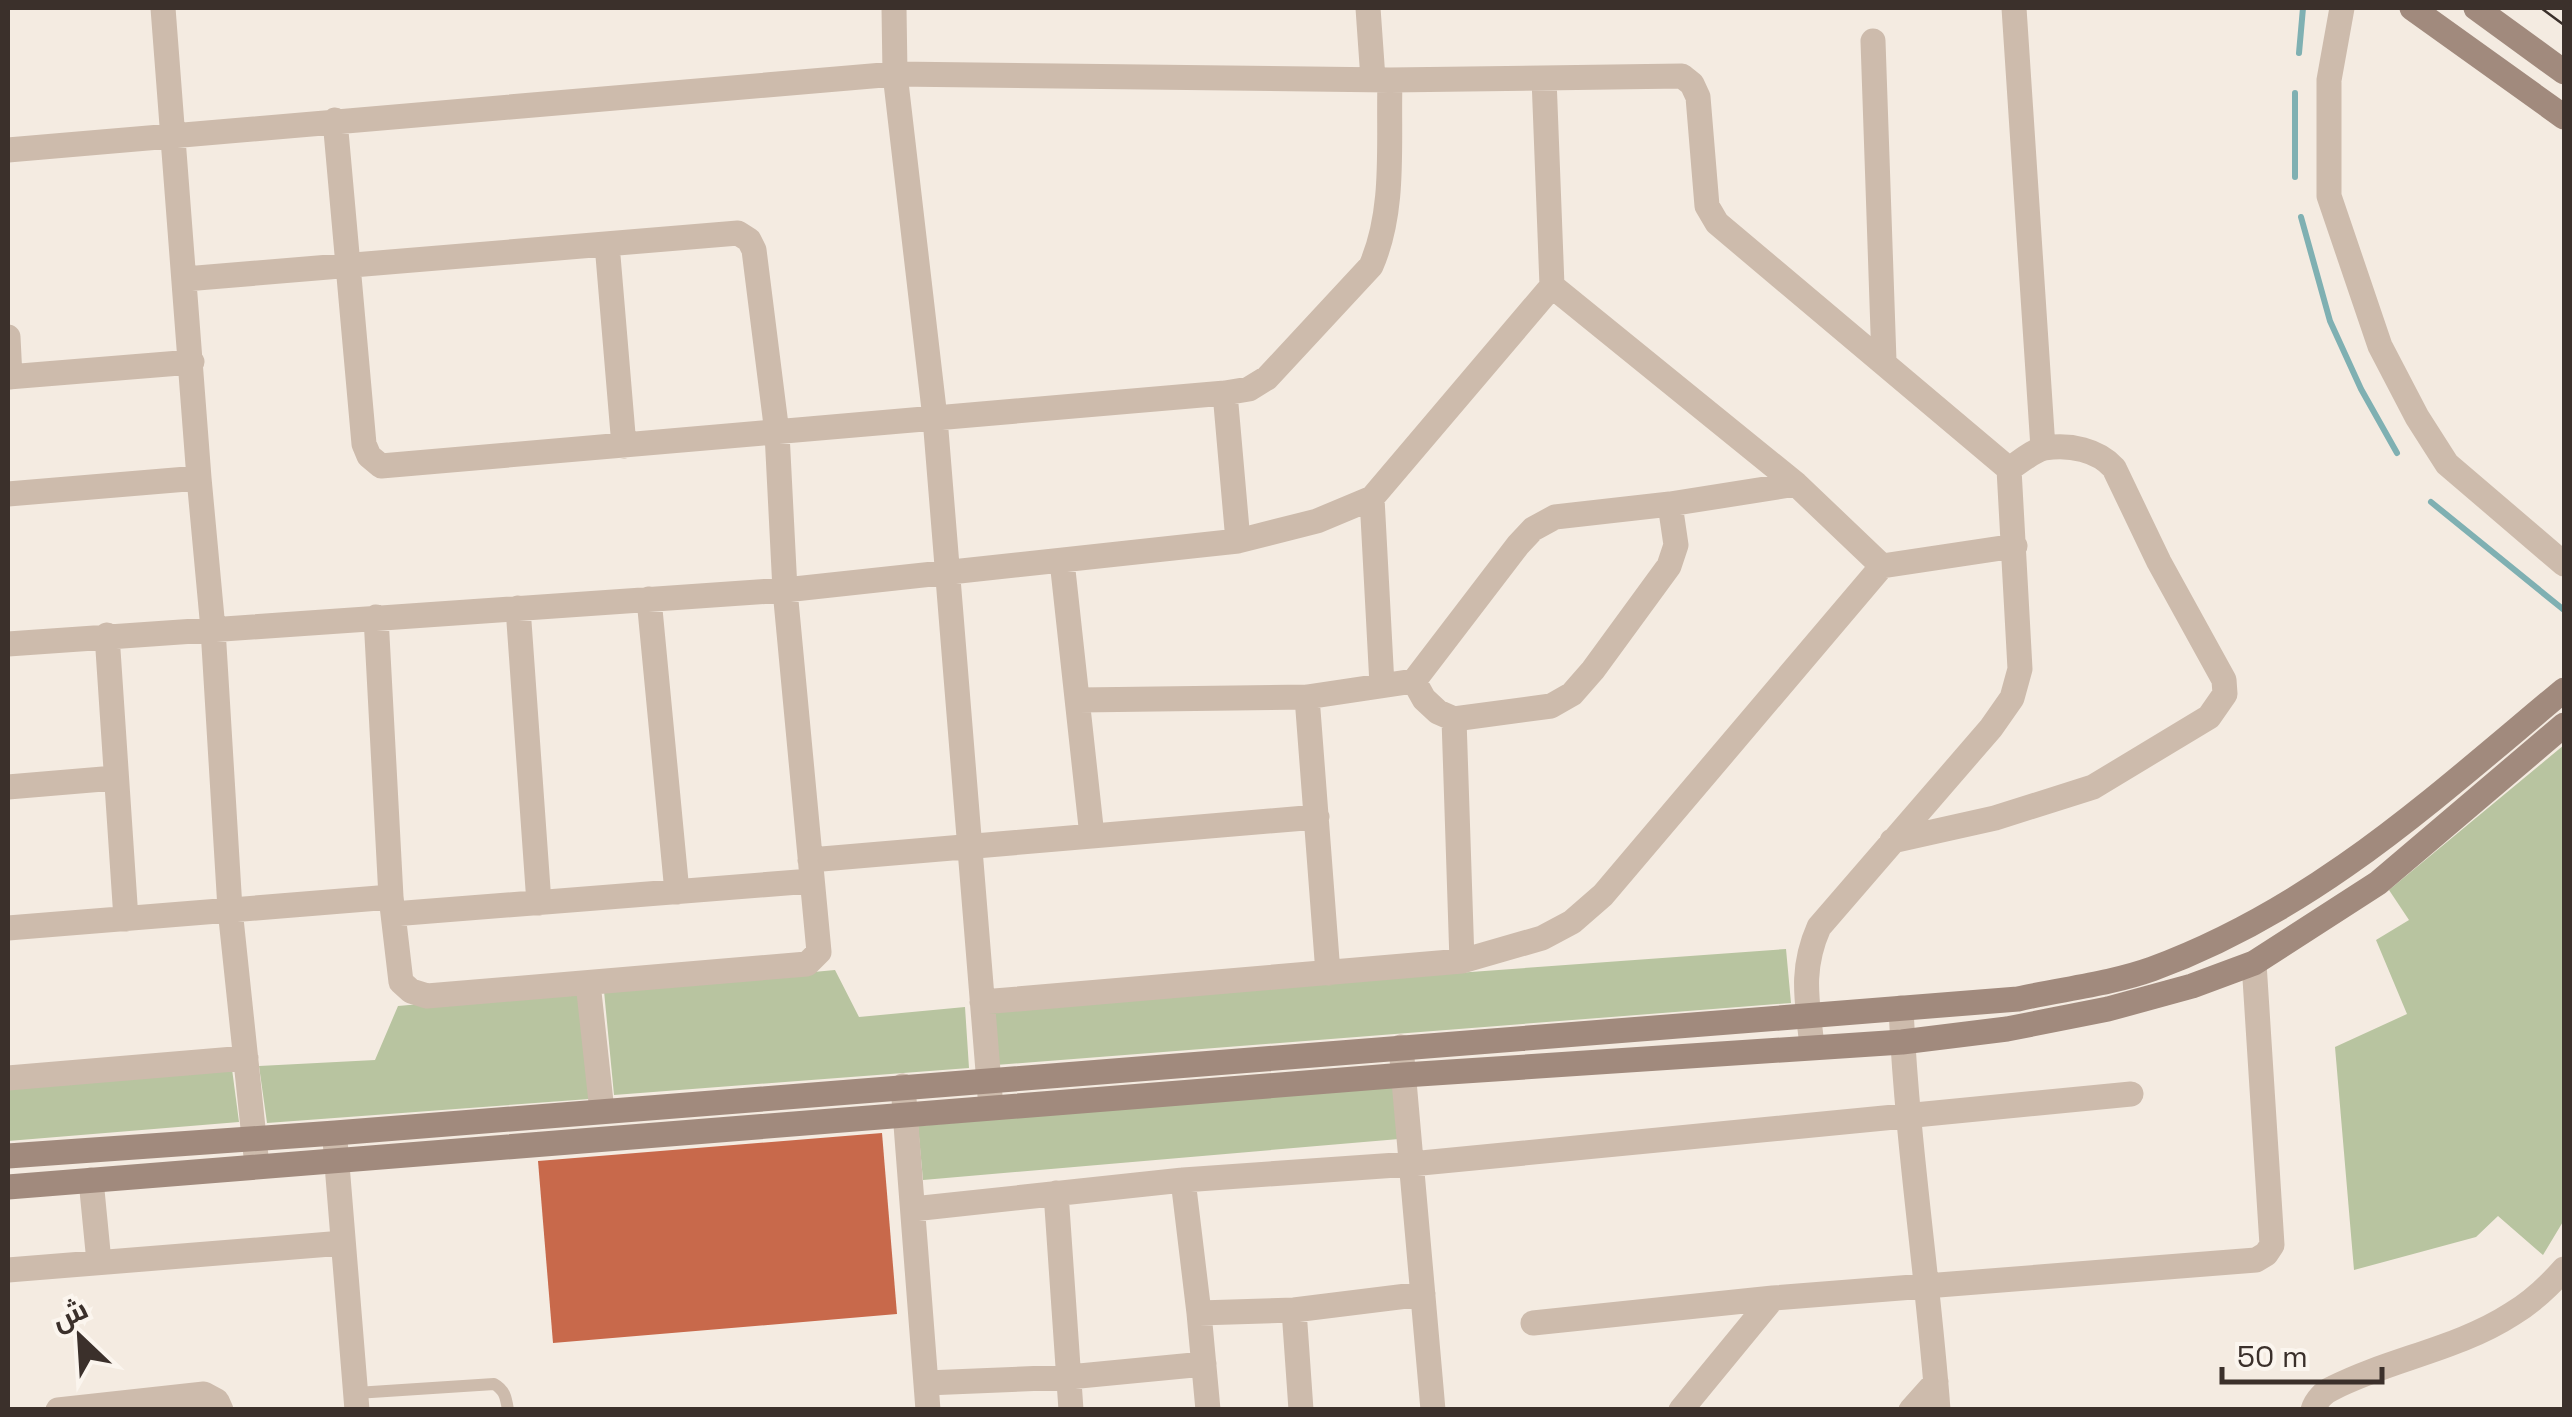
<svg xmlns="http://www.w3.org/2000/svg" width="2572" height="1417" font-family="'Space Grotesk',Cairo,sans-serif">
<style>
.green{fill:#b8c4a0}
.lines{fill:none;stroke-linecap:round;stroke-linejoin:round}
.stream{stroke:#7fb0b2;stroke-width:6}
.building{fill:#c8694b}
.lane{stroke:#cdbbac;stroke-width:12}
.street{stroke:#cdbbac;stroke-width:25}
.secondary{stroke:#a18a7d;stroke-width:25}
.tram{stroke:#3b302b;stroke-width:2.5}
</style>
<rect width="100%" height="100%" fill="#f4ebe1"/>
<path class="green" d="M2564,745V1220L2543,1255L2498,1216L2476,1237L2354,1270L2335,1047L2407,1014L2376,940L2409,920L2389,890Z
M1786,949L1791,1003L996,1065L988,1007Z
M835,970L859,1017L965,1007L969,1068L614,1095L604,991Z
M579,990L589,1099L267,1123L259,1066L375,1060L398,1006Z
M232,1069L239,1122L8,1141V1085Z
M1395,1085L1399,1139L923,1180L918,1126Z"/>
<g class="lines">
<path class="stream" d="M2299,53L2303,8
M2295,93V177
M2301,217L2330,321L2361,389L2397,453
M2431,502L2564,610"/>
</g>
<path class="building" d="M882,1133L897,1314L553,1343L538,1161Z"/>
<g class="lines">
<path class="lane" d="M356,1393L494,1384C505,1390 506,1398 508,1410"/>
<path class="street" d="M163,8L199,478L213,629L230,909L257,1166
M894,8L895,74L935,418L991,1108
M1368,8L1373,79
M2014,8L2043,448
M2342,8L2329,80V196L2380,346L2417,417L2447,464L2564,564
M1873,41L1884,361
M335,120L364,444L369,456L381,466L1225,393L1249,389L1267,378L1371,266C1396,209 1388,141 1390,80
M8,150L895,74L1390,80L1682,76L1692,84L1698,97L1707,206L1717,223L2009,469L2020,669L2012,698L1991,728L1819,927C1800,970 1807,1000 1812,1046
M607,244L624,446
M185,279L738,233L749,240L754,250L777,433L785,590L819,952L807,964L427,996L411,991L401,982L391,897L376,617
M1552,286L1796,484L1882,566
M8,337L10,377
M8,377L192,362
M1225,393L1238,541
M8,494L199,478
M1372,498L1382,685
M1062,561L1092,836
M649,599L677,892
M518,608L539,903
M107,635L126,919
M8,644L785,590L1238,541L1317,521L1372,498L1552,286L1544,78
M1414,681L1424,699L1438,712L1454,719L1551,706L1572,694L1593,670L1669,566L1676,545L1670,504
M1307,697L1328,973
M1079,700L1307,697L1414,681L1518,545L1533,529L1555,517L1670,504L1796,484
M1454,719L1462,961
M8,787L115,778
M1892,841L1995,818L2093,787L2209,717L2225,694L2224,680L2159,562L2114,468C2098,450 2070,444 2045,448C2034,450 2020,462 2009,469
M810,860L1317,817
M393,914L811,881
M8,928L391,897
M588,983L602,1111
M982,1002L1462,961L1542,938L1572,922L1603,895L1882,566L2015,546
M1901,1008C1907,1143 1928,1275 1938,1410
M1401,1047L1433,1410
M8,1078L246,1058
M903,1086L928,1410
M335,1140L357,1410
M91,1180L99,1262
M1183,1180L1199,1313
M1056,1193L1071,1410
M913,1209L1183,1180L1411,1164L2131,1094
M8,1270L343,1243
M1294,1310L1301,1410
M1533,1323L1773,1298L2256,1260L2266,1254L2272,1245L2254,963
M926,1383L1069,1377L1204,1364
M58,1410L204,1394L217,1401L221,1410
M1208,1410L1199,1313L1294,1310L1423,1294
M1681,1410L1773,1298
M1911,1410L1936,1382
M2313,1410C2316,1400 2324,1392 2333,1388C2390,1359 2458,1349 2512,1314C2532,1302 2549,1286 2564,1269"/>
<path class="secondary" d="M2412,8L2564,117
M2476,8L2564,72
M8,1156L335,1133L2018,999C2062,989 2110,984 2152,969C2315,909 2433,799 2564,690
M8,1187L1404,1075L1902,1042L2007,1029L2108,1009L2192,986L2254,963L2378,883L2564,725"/>
<path class="tram" d="M2541,8L2564,25"/>
</g>
<rect width="2572" height="1417" fill="none" stroke="#3b302b" stroke-width="20"/>
<g transform="translate(80 1337) rotate(335)" stroke="#fbf5ee" stroke-width="8" paint-order="stroke">
<path d="M0-8L18 38L0 25L-18 38Z" fill="#3b302b"/>
<text y="-15" font-size="28" font-weight="bold" text-anchor="middle" fill="#3b302b">ش</text>
</g>
<path d="M2222 1367v15h160v-15" fill="none" stroke="#3b302b" stroke-width="5"/>
<text x="2237" y="1367" font-size="30" fill="#3b302b" stroke="#fbf5ee" stroke-width="8" paint-order="stroke">50 m</text>
</svg>
